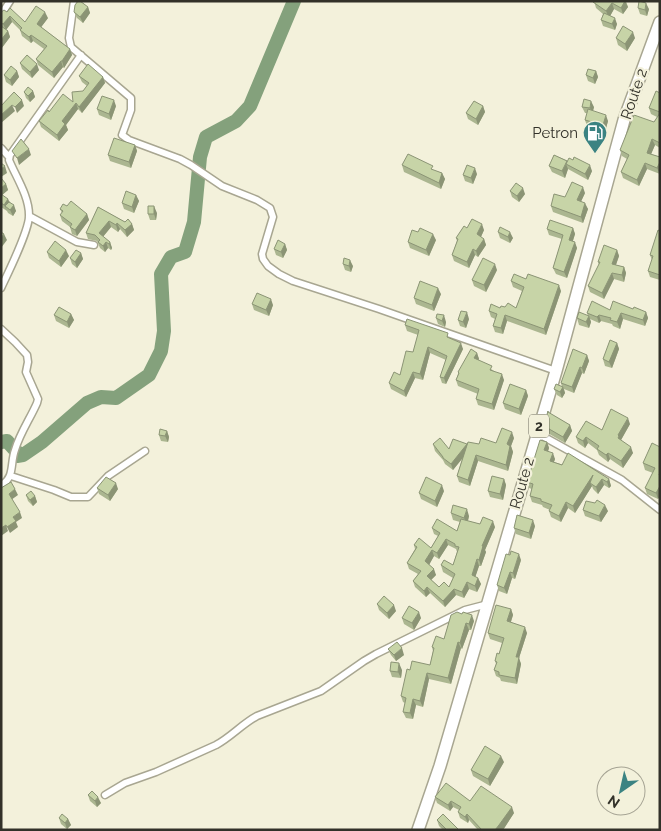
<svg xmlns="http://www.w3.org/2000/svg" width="661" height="831" font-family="Raleway,sans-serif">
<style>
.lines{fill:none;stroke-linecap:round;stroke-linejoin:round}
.river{stroke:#84a17c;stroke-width:14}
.street-casing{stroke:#a8a691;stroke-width:9}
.highway-casing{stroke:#a8a691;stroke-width:14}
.street{stroke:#fff;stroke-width:6}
.highway{stroke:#fff;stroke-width:11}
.wall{fill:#abb690;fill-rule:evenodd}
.shaded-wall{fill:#8b9475}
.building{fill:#c7d4a7;stroke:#8b9475;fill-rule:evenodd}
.labels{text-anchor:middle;stroke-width:4.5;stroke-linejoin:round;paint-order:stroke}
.shield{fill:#f3f1db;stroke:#6c6b5e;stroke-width:1}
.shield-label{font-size:14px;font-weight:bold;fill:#323129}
.street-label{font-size:15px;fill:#323129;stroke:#f3f1db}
.poi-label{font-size:15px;fill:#323129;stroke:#f3f1db;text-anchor:end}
</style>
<rect width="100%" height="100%" fill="#f3f1db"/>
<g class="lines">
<path class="river" d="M1,442L7,441L16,451L17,456L23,455L42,442L87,403L101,397L116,398L149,375L161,351L164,331L161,274L171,257L185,252L194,222L200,157L206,137L236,121L250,106L294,1"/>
<defs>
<path id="street" d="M74,1L69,38L71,47L131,98V110L122,135L129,140L180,159L191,165L222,186L257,200L270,208L273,217L262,254L263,259L268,266L279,274L293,281L379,309L556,371
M1,15L10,1
M1,148L9,157
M29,216L77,242L94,245
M1,288C8,273 30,229 29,215C29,196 16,177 9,160L10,155L81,55
M1,329L15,342L27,355L28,362L26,372L38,399L37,403C30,419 20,433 15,450C10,463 15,478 1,485
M537,433L622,480L660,510
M11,476L54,490L71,497H88L108,476L145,451
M105,795L125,783L156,772L216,745C231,737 242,724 257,716L321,691L364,661L376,654L465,610L488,604"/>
<path id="highway" d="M418,830L440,766L556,371L624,120L660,22"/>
</defs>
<use href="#street" class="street-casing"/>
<use href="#highway" class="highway-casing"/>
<use href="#street" class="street"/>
<use href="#highway" class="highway"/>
</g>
<path class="wall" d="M594,1H626L628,7L623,14L614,9L610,16L617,24L615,30L603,26L601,20L603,14L596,8Z
M88,7L90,13L83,23L77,18L74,12Z
M638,8L649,9L647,16L640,14Z
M1,12H7L25,22L48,18L41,27L70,49L72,55L64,68L63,67L54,78L38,65L36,59L44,49L33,41L31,43L22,36L20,30L12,22L6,30L8,31L10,37L1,49Z
M616,38H635L627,51L618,45Z
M20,63L39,70L32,78L22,69Z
M17,71L19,77L12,86L6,82L4,75Z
M596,71L598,77L595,84L588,81L586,75Z
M79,76L103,77L105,83L82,113L78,109L66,125L68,130L59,141L41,127L39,121L49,112L73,102L83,91L87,86L82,82Z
M33,91L35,97L30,102L26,98L24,92Z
M660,93V148L655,145L651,154L660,157V174L647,169L639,186L623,178L621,172L627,159L622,156L620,150L654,122L657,117L651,114L649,108Z
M116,106L111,120L99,115L97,109Z
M483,106L485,112L478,125L468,119L466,113Z
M582,107H594L593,111L608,121L605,132L587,126L585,120L587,113H585Z
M135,145L137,151L131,168L110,161L108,155Z
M554,155L592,171L588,180L568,169L565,178L552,172L549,166Z
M402,165L435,171L442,173L445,179L441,189L404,172Z
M477,174L473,184L465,181L463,175Z
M1,178L6,184L8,190L2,195L10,202L16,211L13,216L8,213L7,211L1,207Z
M510,191L525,194L519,202L512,197Z
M585,193L581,201L588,209L583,223L553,212L551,206L565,197Z
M136,195L139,201L134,213L124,209L122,203Z
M67,206L87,214L89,220L77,236L72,234L70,227L62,221L60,215L62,213L60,209Z
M98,207L125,222L132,224L134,230L127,237L120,229L118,232L111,227L103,237L110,242L112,248L111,250L108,248L105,252L100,248L97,241L88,239L86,233Z
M157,213L156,220H150L148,214Z
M467,228L484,230L481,237L484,239L486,245L478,257L475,255L469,268L454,261L452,255L457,241L456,238Z
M573,228L575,234L573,241L577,248L567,278L556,274L553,268L562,239L549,235L547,229Z
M660,231V280L650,277L648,271L652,260L650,255Z
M418,232L436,240L429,256L410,248L408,242Z
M498,232L513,238L510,243L500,238Z
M285,244L287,250L283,258L276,255L274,249Z
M617,250L619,256L616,265L624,267L626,273L624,282L614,279L604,299L590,292L588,286L599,265L598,262Z
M47,252L69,256L61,267L49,258Z
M81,253L83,259L77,268L72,264L70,258Z
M343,264L353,266L351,272L345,270Z
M497,270L486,292L474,286L472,280Z
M526,279L561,291L546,335L507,321L503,334L495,332L493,326L495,319L491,317L489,311L505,307L516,308L522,291L513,287L511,281Z
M441,294L434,311L416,304L414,298Z
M252,304L273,305L269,316L254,310Z
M633,309L646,312L648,318L645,326L623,319L620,329L613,326L612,324L601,321L599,323L590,319L591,322L589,328L579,325L577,318L588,316L587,313L610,310Z
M71,314L74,320L69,328L56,321L54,315Z
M436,318L446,322L445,327L438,324Z
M469,319L466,328L460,326L458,320Z
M405,325L450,338L463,349L446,384L442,383L440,377L446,360L430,353L423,380L415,378L406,397L391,389L389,383L400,375L413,352L418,335L407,331Z
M617,343L619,349L612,368L605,366L603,359Z
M477,353L479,359L478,360L494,371L504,380L494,410L478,405L476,399L478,394L458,386L456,380L458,374V372Z
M587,355L589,361L584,374L582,373L574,393L564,389L565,393L562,398L557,395L554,389L562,387L561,383Z
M526,390L528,396L521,415L505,409L503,403Z
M548,411L549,413L570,425L572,431L565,443L546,432L544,426L547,421L546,418Z
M630,424L621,440L633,453L623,468L610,459L608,462L599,455L597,450L588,443L585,448L578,443L576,437L602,430Z
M167,431L169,437L168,442L161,441L159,435Z
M514,438L511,446L513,452L508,471L478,461L470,486L459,482L457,476L462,459L453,470L445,464L443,460L435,451L433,444L449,449L467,444H479L496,443Z
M547,442L549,448L548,452L555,459L554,462L609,479L611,486L609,488L604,485L598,494L593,489L592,486L575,513L568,508L561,522L551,517L549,511L550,510L543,507L542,505L532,502L530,496L532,489L529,488L527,482Z
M660,447V496L658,499L647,494L645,488L653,473L645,470L643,463Z
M504,479L506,485L503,500L490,497L488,491Z
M97,488L118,489L110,501L99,494Z
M444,491L437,507L421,499L419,493Z
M26,495L35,496L37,502L33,506L28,501Z
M583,510L608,511L601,522L585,516Z
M451,513L469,516L468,521L480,524L495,527L485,550L486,552L481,566H479L475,577L478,578L481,584L477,592L469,589L464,598L456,595L445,607L430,593L426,597L415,587L413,581L418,574L409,569L407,563L415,549L414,545L431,548L438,536L434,534L432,528L457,531L460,522L453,520ZM448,545L456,549L457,552L453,565H441L443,572L453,578L449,587H439L431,580L436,575L429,564L434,556L439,559Z
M535,526L531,539L516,534L514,528Z
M521,560L515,579L512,578L507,594L499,591L497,585Z
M377,604L396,611L389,619L379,610Z
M511,609L513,615L511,622L527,633L519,658L521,664L517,684L501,681L500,678L496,676L494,670L496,664L495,661L499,654L502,643L490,639L488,633Z
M451,615L474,621L471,630H469L462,649L461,648L451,684L429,679L423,707L416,705L413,719L406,718L403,712L405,703L403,702L401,696L410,670L430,665L433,651L432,647L444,639Z
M402,618H421L414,630L404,624Z
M388,649L404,655L396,661L391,655Z
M402,670L401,678L392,677L390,671Z
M504,762L490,786L473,776L471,770Z
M88,795L101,803L97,807L90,801Z
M435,797L470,801L514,813L503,830H478L469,820L468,823L460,818L458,812L459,810L453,807L450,811L437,803Z
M59,818L68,819L71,825L67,829L61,824Z
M437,820L459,830H443L439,826Z"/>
<path class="shaded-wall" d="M625,1L628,7L623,14L621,8Z
M612,3L614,9L609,18L606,11Z
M646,3L649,9L647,16L645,10Z
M88,7L90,13L83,23L80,17Z
M45,12L48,18L39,30L37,24Z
M10,16L12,22L6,30L3,24Z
M615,18L617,24L615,30L612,24Z
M8,31L10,37L1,49V40Z
M633,32L635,38L627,51L625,44Z
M31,35L33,41L31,43L29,37Z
M70,49L72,55L64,68L62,61Z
M61,61L63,67L54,78L52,72Z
M37,64L39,70L32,78L30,72Z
M17,71L19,77L12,86L10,80Z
M596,71L598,77L595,84L593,78Z
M103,77L105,83L82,113L79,107Z
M33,91L35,97L30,102L28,96Z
M22,100L24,106L17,113L15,107Z
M114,100L116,106L111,120L109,114Z
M591,101L594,107L592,114L590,108Z
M76,103L78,109L66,125L68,130L59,141L57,135L62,121Z
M12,105L15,111L1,123V115Z
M483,106L485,112L478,125L476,119Z
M606,115L608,121L605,132L603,125Z
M652,139L655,145L649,159L647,153Z
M135,145L137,151L131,168L129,162Z
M29,149L31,155L19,165L17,158Z
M660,162V174L657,168Z
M645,163L647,169L639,186L637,180Z
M566,164L568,169L565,178L562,171Z
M590,165L592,171L588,180L585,174Z
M5,166L7,173L1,177V169Z
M475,168L477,174L473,184L471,178Z
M442,173L445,179L441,189L439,183Z
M6,184L8,190L1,196V188Z
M583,187L585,193L579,206L577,200Z
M523,188L525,194L519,202L517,196Z
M136,195L139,201L134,213L132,207Z
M8,199L11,205L5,206L7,211L4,205Z
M585,203L588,209L583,223L581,217Z
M14,205L16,211L13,216L10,210Z
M154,206L157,213L156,220L154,214Z
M87,214L89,220L77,236L75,230Z
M109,221L111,227L101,239L99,233Z
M117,223L120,229L118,232L116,225Z
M132,224L134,230L127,237L125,230Z
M482,224L484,230L479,241L477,234Z
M573,228L575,234L571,246L569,240Z
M510,232L513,238L510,243L508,237Z
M4,234L7,240L1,248V238Z
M433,234L436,240L429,256L426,250Z
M484,239L486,245L478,257L476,251Z
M106,242L108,248L105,252L103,246Z
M110,242L112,248L111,250L109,244Z
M575,242L577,248L567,278L564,272Z
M285,244L287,250L283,258L281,252Z
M473,249L475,255L469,268L467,262Z
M66,250L69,256L61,267L59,261Z
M617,250L619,256L614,270L612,264Z
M81,253L83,259L77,268L75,262Z
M350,260L353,266L351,272L349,266Z
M495,264L497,270L486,292L484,285Z
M624,267L626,273L624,282L622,275Z
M612,273L614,279L604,299L602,293Z
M559,285L561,291L546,335L544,329Z
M438,288L441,294L434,311L432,305Z
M271,299L273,305L269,316L266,310Z
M467,312L469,319L466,328L463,322Z
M646,312L648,318L645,326L643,320Z
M621,313L623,319L620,329L617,322Z
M71,314L74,320L69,328L67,322Z
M444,315L446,322L445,327L442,321Z
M505,315L507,321L503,334L501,328Z
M599,315L601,321L599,323L597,317Z
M589,316L591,322L589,328L586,322Z
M461,343L463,349L446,384L444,378Z
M617,343L619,349L612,368L609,362Z
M428,347L430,353L423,380L420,374Z
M477,353L479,359L476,364L474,358Z
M587,355L589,361L584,374L582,368Z
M580,367L582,373L574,393L572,387Z
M413,372L415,378L406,397L404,391Z
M502,374L504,380L494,410L492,404Z
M563,387L565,393L562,398L560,392Z
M526,390L528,396L521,415L519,409Z
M628,418L630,424L621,440L620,444L618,435Z
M570,425L572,431L565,443L563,437Z
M167,431L169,437L168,442L165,436Z
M512,432L514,438L511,446L513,452L508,471L506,465L507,444Z
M586,437L588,443L585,448L583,441Z
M547,442L549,448L546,456L544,450Z
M467,444L469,450L453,470L451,464Z
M631,447L633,453L623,468L621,461Z
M553,453L555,459L552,467L550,461Z
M608,453L610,459L608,462L606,455Z
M476,455L478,461L470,486L468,480Z
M593,475L590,483L592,486L575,513L573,506Z
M504,479L506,485L503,500L500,494Z
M602,479L604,485L598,494L596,487Z
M609,479L611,486L609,488L607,482Z
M116,483L118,489L110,501L108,495Z
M442,485L444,491L437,507L435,501Z
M660,486V496L658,499L656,493Z
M15,489L18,495L11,500L9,494Z
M35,496L37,502L33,506L30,500Z
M566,502L568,508L561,522L559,516Z
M605,505L608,511L601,522L599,516Z
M467,509L469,516L467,524L464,518Z
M20,512L22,518L16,522L18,527L10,533L7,527L13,517Z
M533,520L535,526L531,539L529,533Z
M493,521L495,527L485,550L486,552L481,566L479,560L482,546Z
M6,525L8,531L1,536V528Z
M446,539L448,545L439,559L437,553Z
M432,550L434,556L428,567L425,561Z
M519,554L521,560L515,579L513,573Z
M477,559L479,566L474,581L472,575Z
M434,569L436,575L429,582L427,576Z
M510,572L512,578L507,594L504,588Z
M478,578L481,584L477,592L475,586Z
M467,582L469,589L464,598L462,592Z
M427,587L430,593L426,597L424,591Z
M454,589L456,595L445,607L443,601Z
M394,605L396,611L389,619L387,613Z
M511,609L513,615L509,627L507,621Z
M419,612L421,618L414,630L412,623Z
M472,615L474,621L471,630L469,624Z
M466,623L469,630L462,649L460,643Z
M525,627L527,633L519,658L521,664L517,684L515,678L516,657Z
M458,642L461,648L451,684L448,678Z
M402,648L404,655L396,661L394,655Z
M399,663L402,670L401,678L398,672Z
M427,673L429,679L423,707L420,701Z
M413,699L416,705L413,719L410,713Z
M501,756L504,762L490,786L488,779Z
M98,797L101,803L97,807L95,801Z
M451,801L453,807L450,811L448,805Z
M512,807L514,813L503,830H495Z
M467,814L469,820L468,823L465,817Z
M68,819L71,825L67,829L65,823Z"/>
<path class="building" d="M78,1H80L88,7L80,17L74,12L75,5Z
M594,1H625L621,8L612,3L606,11L593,2Z
M639,1L646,3L645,10L638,8Z
M36,6L45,12L37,24L70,49L62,61H61L52,72L36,59L47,46L31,35L29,37L20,30L22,28L10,16L3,24L1,23V12L4,10L7,12L10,8L25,22Z
M604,13L615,18L612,24L601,20Z
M1,26L8,31L1,40Z
M623,26L633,32L625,44L616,38Z
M27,55L37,64L30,72L20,63Z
M88,64L103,77L79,107L76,103L62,121L65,124L57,135L39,121L48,110L49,112L63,94L73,102L72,92L83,91L89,83L79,76Z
M11,66L17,71L10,80L4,75Z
M588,69L596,71L593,78L586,75Z
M28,87L33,91L28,96L24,92Z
M656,91L660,93V112L649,108Z
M14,92L22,100L15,107L12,105L1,115V106Z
M102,96L114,100L109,114L97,109Z
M584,99L591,101L590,108L582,107Z
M474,101L483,106L476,119L466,113Z
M588,109L606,115L603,125L585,120Z
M660,113V143L652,139L647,153L660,157V162L657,168L645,163L637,180L621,172L629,155L620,150L634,115L654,122Z
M114,138L135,145L129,162L108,155Z
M21,139L29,149L17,158L12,151Z
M408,154L433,166L431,169L442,173L439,183L402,165Z
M554,155L567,161L562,171L549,166Z
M574,157L590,165L585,174L566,164L569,158L573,160Z
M1,163L5,166L1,169Z
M467,165L475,168L471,178L463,175Z
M1,178L6,184L1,188Z
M572,182L583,187L577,200L585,203L581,217L551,206L554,194L565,197Z
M516,183L523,188L517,196L510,191Z
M126,191L136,195L132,207L122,203Z
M1,194L8,199L4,205L1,203Z
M71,201L87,214L75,230L70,227L72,224L60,215L63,211L60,209L63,204L67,206Z
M9,202L14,205L10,210L5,206Z
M148,206H154V214H148Z
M98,207L125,222L128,219L132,224L125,230L117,223L116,225L109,221L99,233L110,242L109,244L106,242L103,246L98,242L100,240L95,235L86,233Z
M472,219L482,224L477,234L484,239L476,251L473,249L467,262L452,255L458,239L456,238L464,226L467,228Z
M550,220L573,228L569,240L575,242L564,272L553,268L563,235L547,229Z
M500,227L510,232L508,237L498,232Z
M420,228L433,234L426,250L408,242L412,230L418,232Z
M658,230L660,231V275L648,271L653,256L650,255Z
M1,232L4,234L1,238Z
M278,240L285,244L281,252L274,249Z
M55,241L66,250L59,261L47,252Z
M604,245L617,250L612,264L624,267L622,275L612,273L602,293L588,286L600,262H598Z
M76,250L81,253L75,262L70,258Z
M344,258L350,260L349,266L343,264Z
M483,258L495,264L484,285L472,280Z
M514,274L526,279L528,274L559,285L544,329L505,315L501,328L493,326L497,314L489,311L491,304L500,308L501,306L505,307L508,303L516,308L524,287L511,281Z
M420,281L438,288L432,305L414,298Z
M257,293L271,299L266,310L252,304Z
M592,301L610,310L613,301L633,309L634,307L646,312L643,320L621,313L617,322L610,320L611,318L599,315L597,317L587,313Z
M59,307L71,314L67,322L54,315Z
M461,311L467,312L463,322L458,320Z
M579,312L589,316L586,322L577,318Z
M437,314L444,315L442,321L436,318Z
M407,319L448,333L447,337L461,343L444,378L440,377L447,356L428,347L420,374L413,372L404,391L389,383L394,372L400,375L406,351L413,352L419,330L405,325Z
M610,340L617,343L609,362L603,359Z
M471,349L477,353L474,358L492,366L490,370L502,374L492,404L476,399L479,389L456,380L459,373L458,372Z
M573,349L587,355L582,368L580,367L572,387L561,383Z
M510,384L526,390L519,409L503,403Z
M556,384L563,387L560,392L554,389Z
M611,409L628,418L618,435L619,436L618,438L631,447L621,461L608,453L606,455L597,449L599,446L586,437L583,441L576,437L586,421L602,430Z
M548,411V412L570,425L563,437L544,426L548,419L546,418Z
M502,428L512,432L507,444L510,446L506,465L476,455L468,480L457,476L468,442L479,444L481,438L496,443Z
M160,429L167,431L165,436L159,435Z
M440,438L449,449L453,439L467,444L451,464L443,458V457L433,444Z
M540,440L547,442L544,450L553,453L550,461L562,465L568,453L609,479L607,482L602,479L596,487L590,483L593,475L573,506L566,502L559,516L549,511L552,505L541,501V499L530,496L533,484L527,482Z
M652,443L660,447V472L659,475H660V486L656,493L645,488L655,468L643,463Z
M492,476L504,479L500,494L488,491Z
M106,477L116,483L108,495L97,488Z
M426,477L442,485L435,501L419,493Z
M11,482L15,489L9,494L20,512L13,517L16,521L7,527L6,525L1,528V488Z
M31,491L35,496L30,500L26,495Z
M597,500L605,505L599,516L583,510L586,501L595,503Z
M453,505L467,509L464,518L451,513Z
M517,515L533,520L529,533L514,528Z
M483,517L493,521L482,546H483L479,560L477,559L472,575L478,578L475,586L467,582L462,592L454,589L443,601L427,587L424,591L413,581L421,571L407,563L417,547L414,545L419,538L431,548L440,533L432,528L437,519L457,531L461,519L480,524ZM446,539L455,544V546L459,547L453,565L444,560L441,565L455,574L449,587L444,582L439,587L427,576L434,569L425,561L432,550L437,553Z
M511,551L519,554L513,573L510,572L504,588L497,585L506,554L510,555Z
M384,596L394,605L387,613L377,604Z
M496,605L511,609L507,621L525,627L516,657H519L515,678L499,675V672L494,670L497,662L495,661L497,653L499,654L504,638L488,633Z
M409,606L419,612L412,623L402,618Z
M457,612L462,614L463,612L472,615L469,624L466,623L460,643L458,642L448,678L427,673L420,701L413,699L410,713L403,712L406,698L401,696L407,669L410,670L412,661L430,665L434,648L432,647L436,636L444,639L451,615Z
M397,642L402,648L394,655L388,649Z
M391,662L399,663L398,672L390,671Z
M485,746L501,756L488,779L471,770Z
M446,783L470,801L481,786L512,807L499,825L495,830H482L467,814L465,817L458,812L461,807L451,801L448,805L435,797Z
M92,791L98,797L95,801L88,795Z
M62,814L68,819L65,823L59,818Z
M443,814L459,830H447L437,820Z"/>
<defs>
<symbol id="fuel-pin" viewBox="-11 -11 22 30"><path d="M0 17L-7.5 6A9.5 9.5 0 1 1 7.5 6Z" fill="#3b8382" stroke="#f3f1db"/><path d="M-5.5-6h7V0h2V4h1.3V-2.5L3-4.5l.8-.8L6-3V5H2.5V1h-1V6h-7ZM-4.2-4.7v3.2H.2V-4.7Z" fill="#fff"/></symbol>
</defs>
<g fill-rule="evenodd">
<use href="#fuel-pin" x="581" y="119" width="28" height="38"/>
</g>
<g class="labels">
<rect class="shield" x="529" y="414.5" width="20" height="23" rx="4"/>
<g class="shield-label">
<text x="539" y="431">2</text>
</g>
<g class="street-label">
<text transform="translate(634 94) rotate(-71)" y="5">Route 2</text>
<text transform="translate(522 483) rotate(-74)" y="5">Route 2</text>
</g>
<g class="poi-label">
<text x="578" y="138">Petron</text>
</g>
</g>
<rect width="661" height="831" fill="none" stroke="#323129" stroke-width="5"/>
<g transform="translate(621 791) rotate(214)"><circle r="24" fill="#f3f1db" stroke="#a6a494"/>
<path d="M0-4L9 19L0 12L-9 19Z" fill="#3b8382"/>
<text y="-8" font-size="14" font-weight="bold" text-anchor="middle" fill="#323129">N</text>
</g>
</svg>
